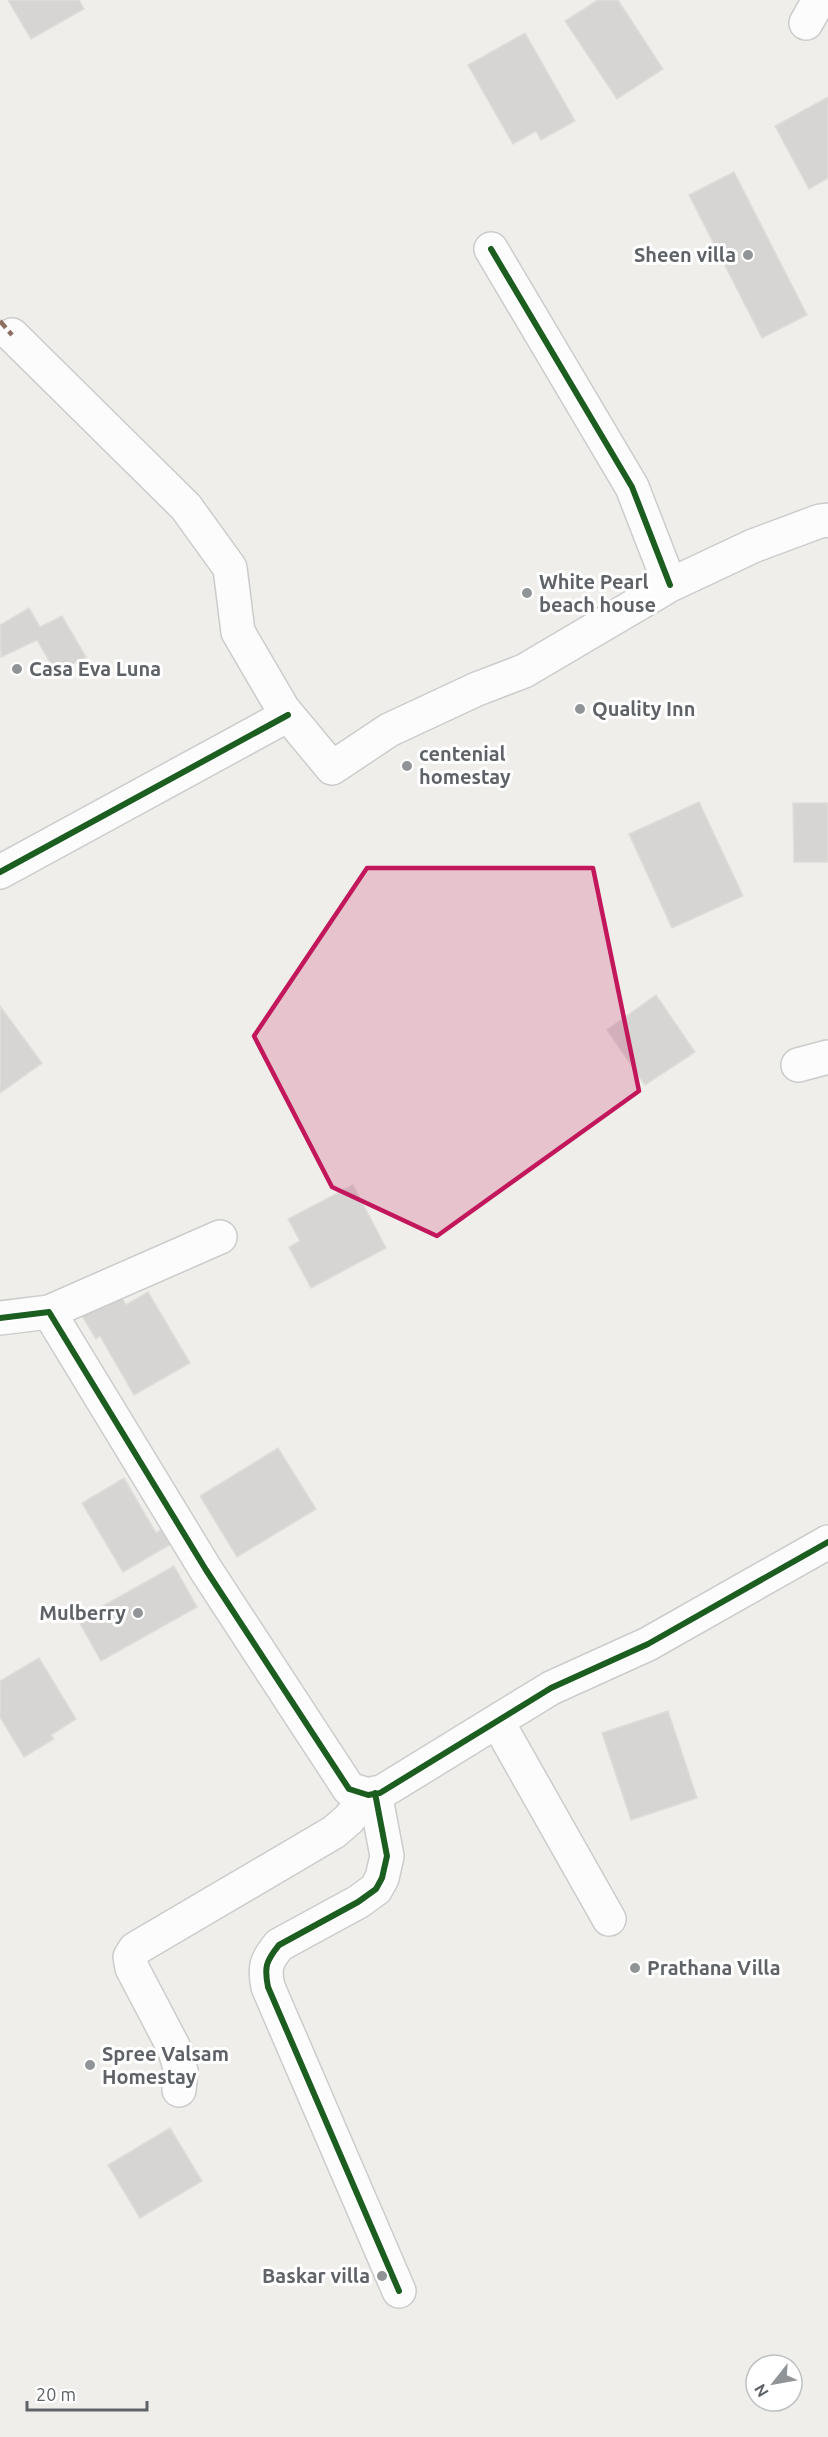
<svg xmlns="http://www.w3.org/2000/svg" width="828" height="2437" font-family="Ubuntu,sans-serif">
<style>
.building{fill:#d6d5d3;stroke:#deddd9;stroke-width:1.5}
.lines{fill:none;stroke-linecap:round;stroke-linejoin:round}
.minor-casing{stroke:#cbcccc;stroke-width:36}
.minor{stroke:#fdfcfc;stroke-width:33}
.quiet{stroke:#8d6e63;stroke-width:4.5;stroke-dasharray:9 4.5;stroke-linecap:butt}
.cycleway-casing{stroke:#fff;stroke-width:10}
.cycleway{stroke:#1b5e20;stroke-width:6}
.marked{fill:#c2185b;fill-opacity:0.2;stroke:#c2185b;stroke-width:4.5;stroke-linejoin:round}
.poi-dot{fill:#919496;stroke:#fff;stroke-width:2}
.labels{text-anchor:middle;stroke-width:6;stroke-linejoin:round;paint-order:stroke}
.poi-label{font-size:20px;font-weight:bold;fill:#5f6368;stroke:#fff;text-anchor:start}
</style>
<rect width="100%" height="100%" fill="#efeeea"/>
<path class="building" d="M8,0H79L84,9L31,39Z
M598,0H618L663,69L617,99L565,21Z
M525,33L575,121L541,140L536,131L513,144L468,65Z
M828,97V178L809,189L775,126Z
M734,172L807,315L762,338L689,195Z
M29,608L40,627L62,616L86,657L56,673L37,640L1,657L0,625Z
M699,802L743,896L672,928L629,834Z
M793,803H828V862H794Z
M656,995L695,1052L645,1085L607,1030Z
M0,1006L42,1063L0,1093Z
M353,1185L386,1248L311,1288L289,1247L300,1241L288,1219Z
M148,1292L190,1363L134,1395L100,1336L96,1339L82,1316L119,1293L126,1305Z
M278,1448L316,1509L237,1557L200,1496Z
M124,1478L156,1533L162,1529L171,1544L123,1572L82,1503Z
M174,1566L197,1607L101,1661L78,1620Z
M39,1658L76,1719L51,1735L54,1739L24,1757L0,1717V1681Z
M668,1711L697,1798L631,1820L602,1733Z
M170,2128L202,2181L140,2218L108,2165Z"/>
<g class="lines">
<defs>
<path id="minor" d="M806,23L819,0
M491,249L632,487L670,585
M12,335L186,507L230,568L238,632L283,709L332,768L389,730L477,689L524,671L670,585L753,546L820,521L828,520
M0,872L288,715
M798,1065L828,1057
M49,1312L220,1237
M0,1318L49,1312L206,1570L349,1789L368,1795L380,1793L551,1688L648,1644L828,1542
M497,1721L609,1919
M375,1793L387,1856L382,1878L376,1889L358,1902L279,1945C266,1961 264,1967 268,1987L399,2291
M179,2090L181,2071L174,2048L132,1968L130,1957L135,1949L334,1832L349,1819L368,1795"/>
</defs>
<use href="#minor" class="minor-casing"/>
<use href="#minor" class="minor"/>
<path class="quiet" d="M0,321L12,335"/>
<defs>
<path id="cycleway" d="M491,249L632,487L670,585
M0,872L288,715
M0,1318L49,1312L206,1570L349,1789L368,1795L380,1793L551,1688L648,1644L828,1542
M375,1793L387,1856L382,1878L376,1889L358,1902L279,1945C266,1961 264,1967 268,1987L399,2291"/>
</defs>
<use href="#cycleway" class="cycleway-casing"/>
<use href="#cycleway" class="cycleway"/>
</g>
<path class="marked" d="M367,868H593L639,1091L437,1236L332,1187L254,1036Z"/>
<g class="poi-dot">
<circle cx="748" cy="255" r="6"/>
<circle cx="527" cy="593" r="6"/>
<circle cx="17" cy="669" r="6"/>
<circle cx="580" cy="709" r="6"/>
<circle cx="407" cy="766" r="6"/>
<circle cx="138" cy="1613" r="6"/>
<circle cx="635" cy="1968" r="6"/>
<circle cx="90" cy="2065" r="6"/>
<circle cx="382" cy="2276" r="6"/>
</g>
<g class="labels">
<g class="poi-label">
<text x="736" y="262" text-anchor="end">Sheen villa</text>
<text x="539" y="589">White Pearl<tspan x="539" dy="23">beach house</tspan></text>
<text x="29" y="676">Casa Eva Luna</text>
<text x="592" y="716">Quality Inn</text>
<text x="419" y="761">centenial<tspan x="419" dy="23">homestay</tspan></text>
<text x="126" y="1620" text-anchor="end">Mulberry</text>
<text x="647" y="1975">Prathana Villa</text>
<text x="102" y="2061">Spree Valsam<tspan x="102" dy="23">Homestay</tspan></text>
<text x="370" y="2283" text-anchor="end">Baskar villa</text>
</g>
</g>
<g transform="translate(774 2383) rotate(239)"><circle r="28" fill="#ffffff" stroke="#bfc1c3" stroke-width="1.5"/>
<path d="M0-4.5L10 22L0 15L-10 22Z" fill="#919496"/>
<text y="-9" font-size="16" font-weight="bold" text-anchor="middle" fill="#5f6368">N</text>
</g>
<path d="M27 2401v9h120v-9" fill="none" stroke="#5f6368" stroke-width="3"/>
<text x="36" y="2401" font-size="18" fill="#5f6368" stroke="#ffffff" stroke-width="4.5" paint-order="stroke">20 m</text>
</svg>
